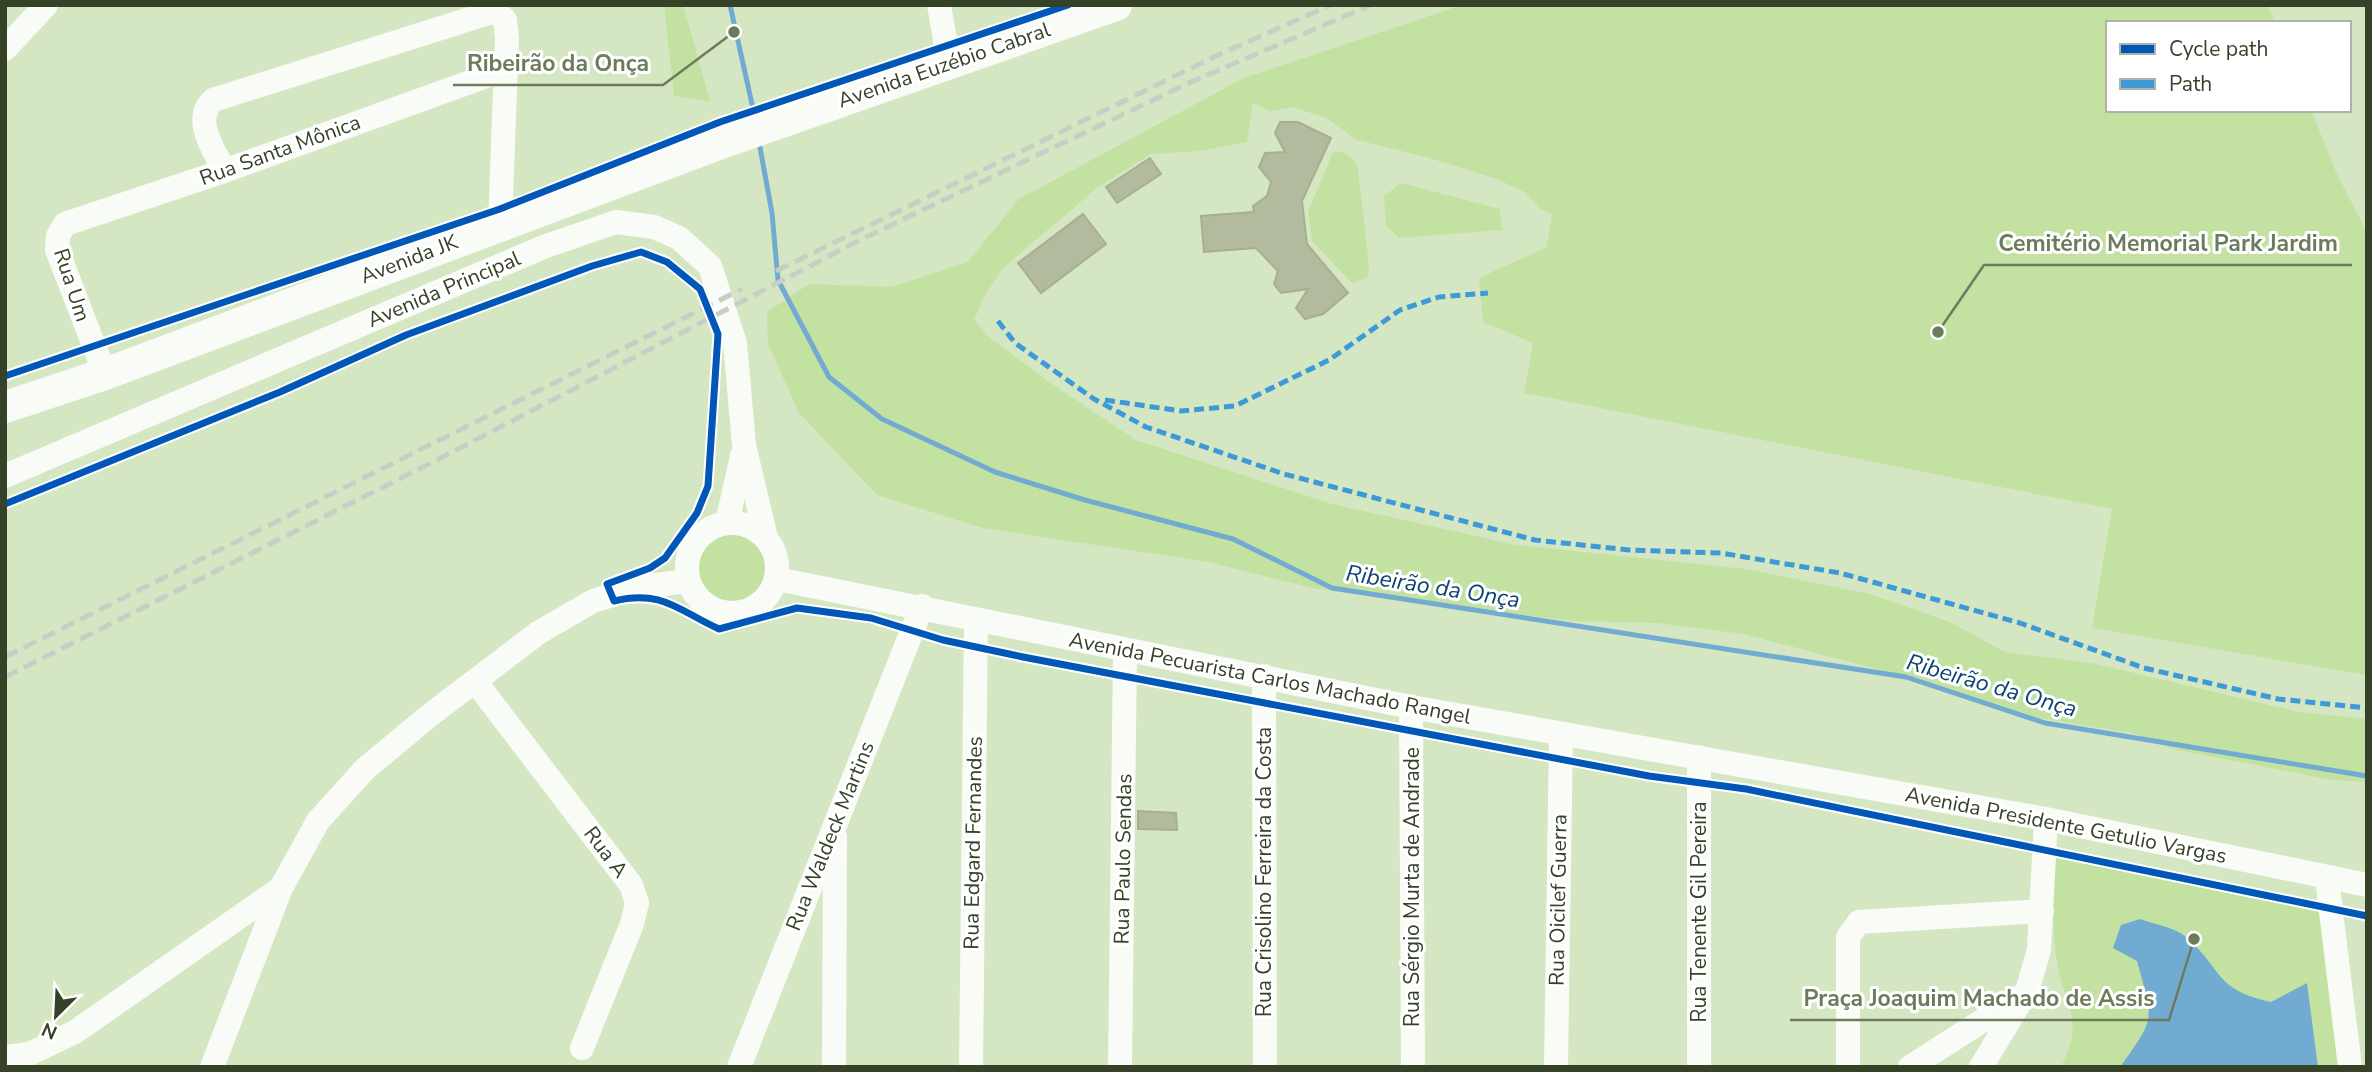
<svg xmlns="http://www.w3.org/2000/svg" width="2372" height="1072" font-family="'Nunito Sans',sans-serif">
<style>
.green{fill:#c3e2a1}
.water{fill:#72abd1}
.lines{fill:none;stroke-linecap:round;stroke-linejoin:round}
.stream{stroke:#72abd1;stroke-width:5}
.building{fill:#b3bb9e;stroke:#a7af92;stroke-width:2}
.minor{stroke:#f9fbf6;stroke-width:24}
.major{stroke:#f9fbf6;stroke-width:32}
.rail{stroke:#c9cec5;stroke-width:5;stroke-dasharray:14 7;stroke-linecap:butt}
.quiet{stroke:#3e9ad6;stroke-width:5;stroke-dasharray:10 5;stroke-linecap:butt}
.cycleway-casing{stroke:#fff;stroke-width:11}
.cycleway{stroke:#0057b8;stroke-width:7}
.labels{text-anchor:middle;stroke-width:6;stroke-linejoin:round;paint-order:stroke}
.street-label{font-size:21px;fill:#354227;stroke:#fff}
.water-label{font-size:23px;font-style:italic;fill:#0d4371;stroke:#fff}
.leader{fill:none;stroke:#6d7b5d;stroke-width:2.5}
.callout-dot{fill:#6d7b5d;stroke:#fff;stroke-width:2.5}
.callout-label{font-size:23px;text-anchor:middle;font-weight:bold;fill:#6d7b5d;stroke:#fff;stroke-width:6;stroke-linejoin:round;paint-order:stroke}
</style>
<rect width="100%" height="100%" fill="#d4e6c2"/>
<path class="green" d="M664,5H683L710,101L674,96Z
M1462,5H2268L2275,23H2108V110H2311L2336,172L2367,233V675L2092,628L2112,509L1524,393L1533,343L1483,322L1479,278L1547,247L1552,214L1542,210L1524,192L1497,179L1426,157L1357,140L1326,118L1293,107L1270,111L1253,103L1247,142L1199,151L1151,154L1098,187L1003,268L985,295L974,320L990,338L1049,382L1136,440L1332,504L1516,545L1746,569L1870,594L1950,622L2005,652L2092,663L2298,712L2367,719V782L2332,780L2173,749L2132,733L2020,715L1888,672L1744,634L1657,623L1572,621L1312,588L1209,562L983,528L877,495L799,413L768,344L767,312L809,284L892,287L968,262L1019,199L1244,78Z
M1333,152C1347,151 1352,156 1358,168L1369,267L1367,278L1352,283L1312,241L1308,212Z
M1401,183L1500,209L1502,230L1399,238L1386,225L1384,196Z
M695 569a37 37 0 1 1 74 0a37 37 0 1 1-74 0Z
M2052,854L2328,911L2347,1067H2061C2084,1021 2067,1010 2058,968C2051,932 2054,890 2052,854Z"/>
<path class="water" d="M2140,919C2153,924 2175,927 2186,937C2224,970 2213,989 2271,1002L2307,983L2318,1067H2120C2157,1016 2153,1020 2137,961L2113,948L2121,925Z"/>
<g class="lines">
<path class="stream" d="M730,5L756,122
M759,142L772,213L778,280L829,377L882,419L995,472L1085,500L1233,539L1332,588L1906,677L2045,723L2367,776"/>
</g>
<path class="building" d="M1280,122H1298L1331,138L1302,201L1307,244L1348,293L1323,314L1305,319L1296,308L1308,289L1281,293L1274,284L1278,271L1256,248L1204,252L1201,216L1254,212L1253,206L1267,196L1271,182L1259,167L1265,153L1285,152L1275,133Z
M1150,158L1161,174L1117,203L1106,187Z
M1083,214L1106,244L1041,293L1018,263Z
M1138,811L1176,813L1177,830L1138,829Z"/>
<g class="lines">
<path class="minor" d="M488,5L505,20L507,39L500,226
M939,5L949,62
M5,49L46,5
M224,171C214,149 192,120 213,100L495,11
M105,374L57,250L58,236L65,224L224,171L506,69
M5,476L546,246L616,222L654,227L679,238L710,266L735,343L744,445L766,538
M687 568a45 45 0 1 1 90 0a45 45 0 1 1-90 0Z
M727,523L742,456
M777,579L1411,707L2046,819L2367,885
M1264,676L1265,1067
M475,681L631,885L637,903L632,924L582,1048
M1411,707L1413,1067
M1699,757V1067
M2327,879L2350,1067
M5,1057L29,1054L75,1032L281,888L318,821L365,769L430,715L538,633L593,601L639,587L688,581
M212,1067L281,888
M739,1067L922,606
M834,1067L835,837
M971,1067L976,620
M1120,1067L1125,651
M1556,1067L1561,734
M1848,1067V937L1859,922L2042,911
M1910,1067L2021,996
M1981,1067L2027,991L2039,950L2046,819"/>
<path class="major" d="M5,407L105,374L713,146L1116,5"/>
<path class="rail" d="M776,271L1218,55L1331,5
M5,657L742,289
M5,677L437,460L864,238L1191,82L1371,5"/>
<path class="quiet" d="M998,321L1015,343L1094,399L1146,427L1284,474L1535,540L1629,550L1721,553L1840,573L2020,623L2144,668L2278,699L2367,708
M1105,400L1181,411L1235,406L1329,360L1400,310L1439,297L1488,293"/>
<defs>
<path id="cycleway" d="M5,376L500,209L720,122L1068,5
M5,504L280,392L406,335L592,266L641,252L667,262L700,289L718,334L708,486L697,513L665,558L650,568L607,584L614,601C662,589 679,611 719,629L797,608L871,618L943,640L1023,657L1649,776L1746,789L2367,916"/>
</defs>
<use href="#cycleway" class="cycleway-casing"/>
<use href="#cycleway" class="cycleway"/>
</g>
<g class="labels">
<g class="street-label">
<text transform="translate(944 65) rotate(-19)" y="7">Avenida Euzébio Cabral</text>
<text transform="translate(280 150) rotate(-20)" y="7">Rua Santa Mônica</text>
<text transform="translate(409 259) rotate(-21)" y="7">Avenida JK</text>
<text transform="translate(72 285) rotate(72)" y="7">Rua Um</text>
<text transform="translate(444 289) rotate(-23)" y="7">Avenida Principal</text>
<text transform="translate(1270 678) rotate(11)" y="7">Avenida Pecuarista Carlos Machado Rangel</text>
<text transform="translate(2066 825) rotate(11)" y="7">Avenida Presidente Getulio Vargas</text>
<text transform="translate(830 836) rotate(-68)" y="7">Rua Waldeck Martins</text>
<text transform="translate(973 843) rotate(-89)" y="7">Rua Edgard Fernandes</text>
<text transform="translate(606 852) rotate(53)" y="7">Rua A</text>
<text transform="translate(1123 859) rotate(-89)" y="7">Rua Paulo Sendas</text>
<text transform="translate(1264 872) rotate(-90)" y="7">Rua Crisolino Ferreira da Costa</text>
<text transform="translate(1412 887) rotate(-90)" y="7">Rua Sérgio Murta de Andrade</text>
<text transform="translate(1558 900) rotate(-89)" y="7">Rua Oicilef Guerra</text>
<text transform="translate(1699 912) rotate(-90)" y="7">Rua Tenente Gil Pereira</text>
</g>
<g class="water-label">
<text transform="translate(1433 586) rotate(9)" y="8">Ribeirão da Onça</text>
<text transform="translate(1992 685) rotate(16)" y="8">Ribeirão da Onça</text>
</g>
</g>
<path class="leader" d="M734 32L663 85H453M1938 332L1984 265H2352M2194 939L2169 1020H1790"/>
<g class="callout-dot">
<circle cx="734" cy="32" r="7"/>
<circle cx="1938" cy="332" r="7"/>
<circle cx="2194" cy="939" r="7"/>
</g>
<g class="callout-label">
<text x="558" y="71">Ribeirão da Onça</text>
<text x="2168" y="251">Cemitério Memorial Park Jardim</text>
<text x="1979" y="1006">Praça Joaquim Machado de Assis</text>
</g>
<rect width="2372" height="1072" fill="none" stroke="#354227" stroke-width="14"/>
<rect x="2106" y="21" width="245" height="91" fill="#ffffff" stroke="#aeb3a9" stroke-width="2"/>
<rect x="2120" y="44" width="35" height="10" fill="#0057b8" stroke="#aeb3a9" stroke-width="2"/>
<text x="2169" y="56" font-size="21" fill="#354227">Cycle path</text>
<rect x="2120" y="79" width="35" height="10" fill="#3e9ad6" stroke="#aeb3a9" stroke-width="2"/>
<text x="2169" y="91" font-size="21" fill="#354227">Path</text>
<g transform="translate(56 1016) rotate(204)" stroke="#ffffff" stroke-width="5" paint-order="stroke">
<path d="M0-5L12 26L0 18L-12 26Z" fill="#354227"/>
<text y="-10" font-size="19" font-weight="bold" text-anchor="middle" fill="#354227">N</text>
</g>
</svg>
